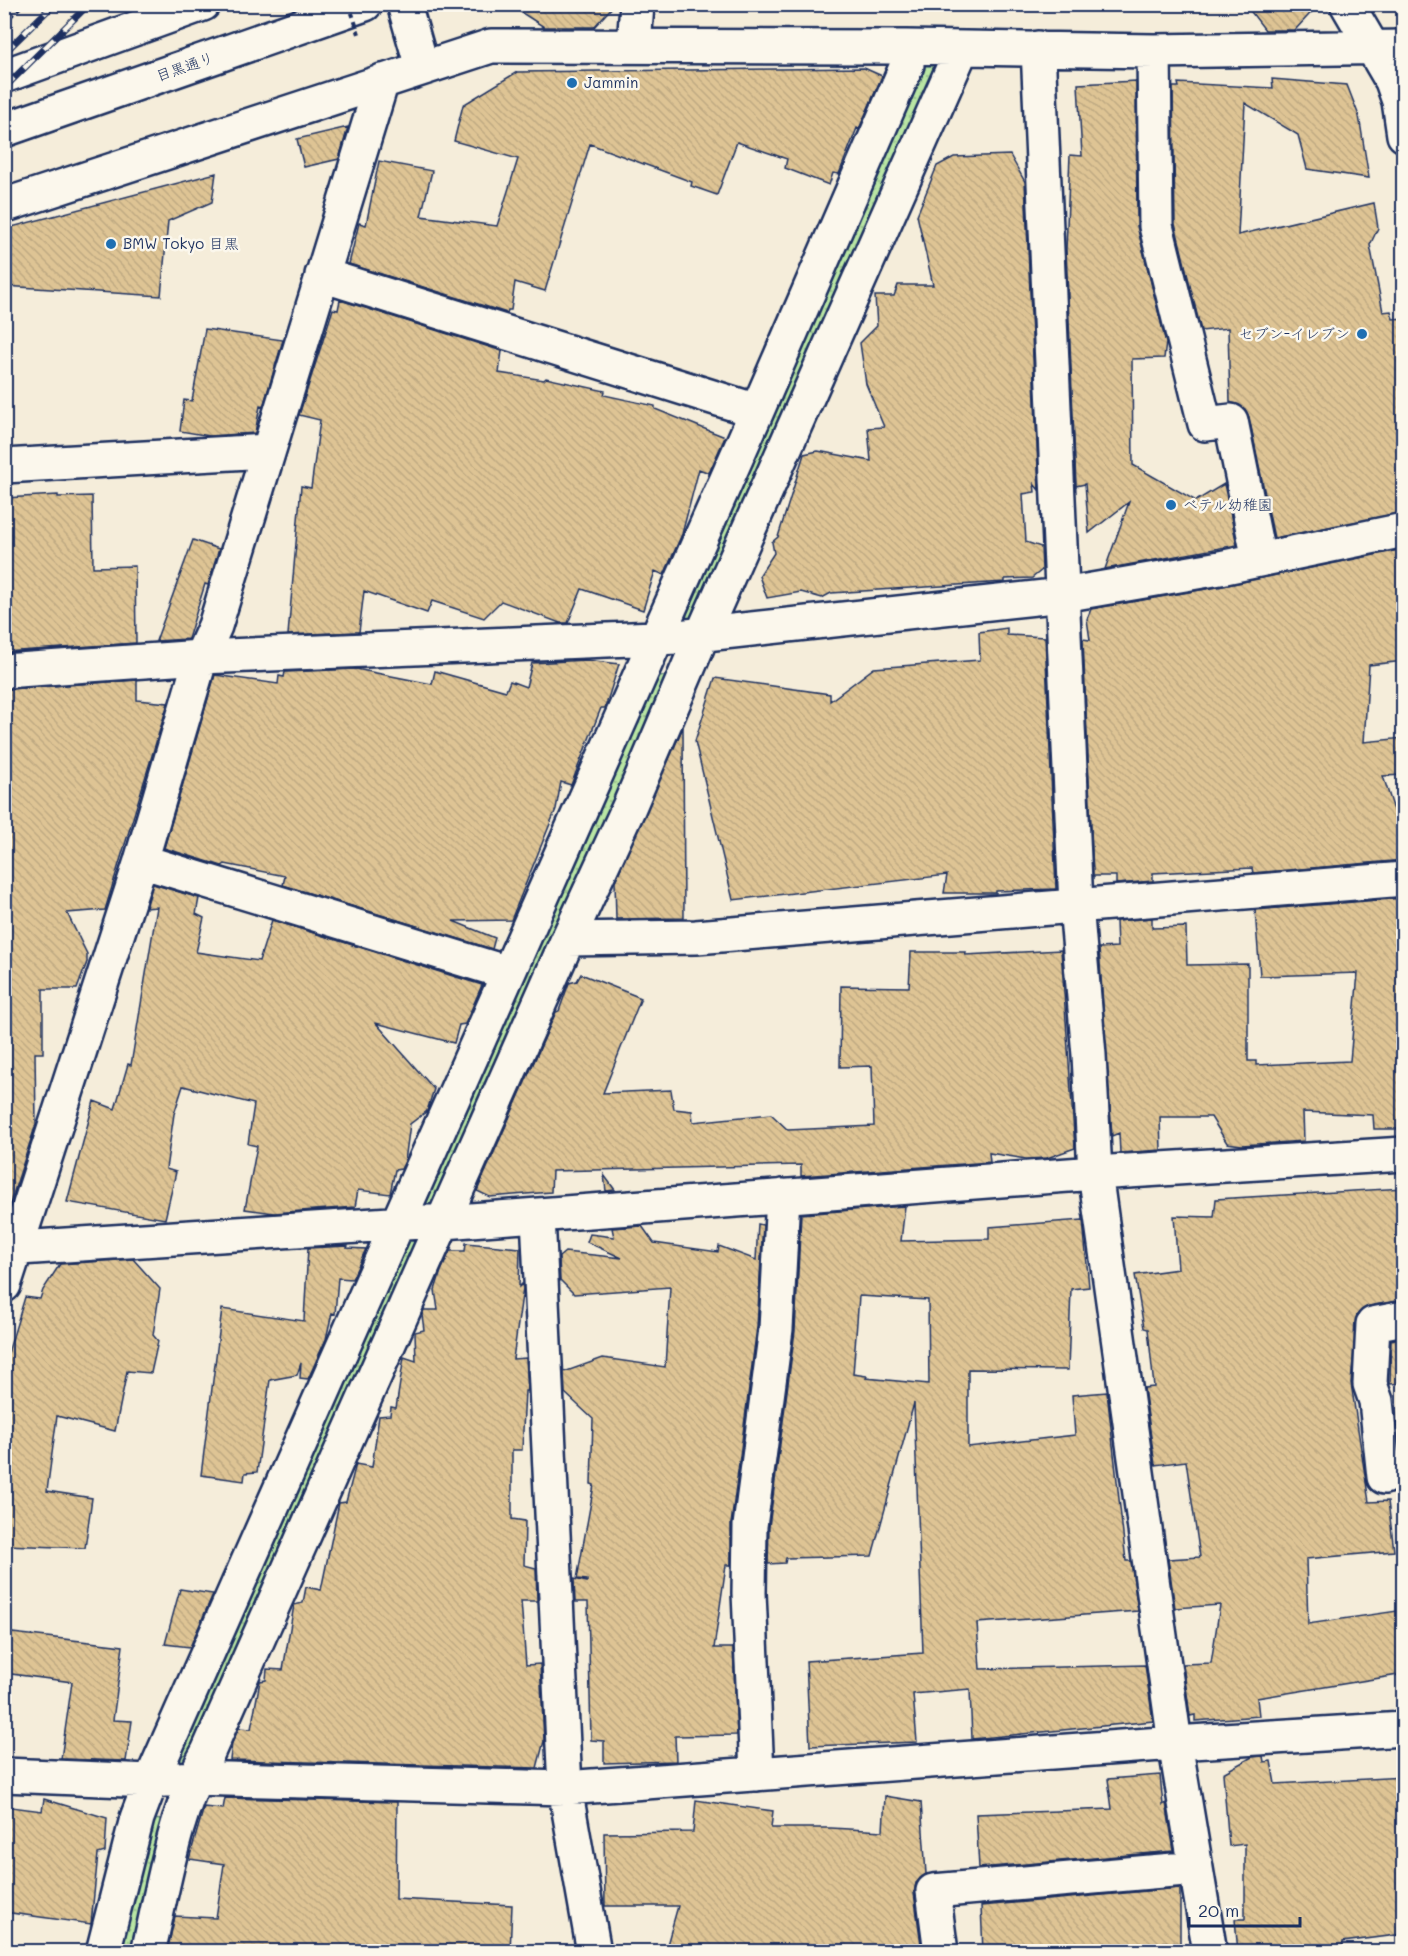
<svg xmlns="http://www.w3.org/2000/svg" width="1408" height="1956" font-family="Mali,'Klee One',sans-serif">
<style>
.garden{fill:url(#garden-dots);stroke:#6a8a81;stroke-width:1.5}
.building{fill:url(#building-back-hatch);stroke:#1b2f5e;stroke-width:1.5;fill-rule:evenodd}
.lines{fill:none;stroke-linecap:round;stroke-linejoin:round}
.minor-casing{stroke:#1b2f5e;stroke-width:38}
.major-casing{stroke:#1b2f5e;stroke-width:38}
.path{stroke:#1b2f5e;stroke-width:4;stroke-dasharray:4.5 4.5;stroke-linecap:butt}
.minor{stroke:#fbf7ec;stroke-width:33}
.major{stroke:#fbf7ec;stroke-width:33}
.rail-casing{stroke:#1b2f5e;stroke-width:7}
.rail{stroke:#fbf7ec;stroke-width:4.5;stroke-dasharray:14;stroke-linecap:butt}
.path-bridge{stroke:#1b2f5e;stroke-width:4;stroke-dasharray:4.5 4.5;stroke-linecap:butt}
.poi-dot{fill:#1f6fb2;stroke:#fbf7ec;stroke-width:2}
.labels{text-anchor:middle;stroke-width:5;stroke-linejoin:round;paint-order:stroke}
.street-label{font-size:15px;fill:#1b2f5e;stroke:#fbf7ec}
.poi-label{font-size:15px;fill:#1b2f5e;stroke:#fbf7ec;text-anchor:start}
</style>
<defs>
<pattern id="garden-dots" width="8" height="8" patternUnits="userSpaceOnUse" patternTransform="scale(1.5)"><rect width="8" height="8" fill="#b9e6a4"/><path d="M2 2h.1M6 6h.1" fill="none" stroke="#9ec690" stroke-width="1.8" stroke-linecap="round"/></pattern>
<pattern id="building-back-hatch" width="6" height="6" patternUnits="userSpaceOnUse" patternTransform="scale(1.5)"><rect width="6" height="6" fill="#dec494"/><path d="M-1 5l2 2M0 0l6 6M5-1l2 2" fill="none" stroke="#bea982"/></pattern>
</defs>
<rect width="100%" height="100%" fill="#f5edda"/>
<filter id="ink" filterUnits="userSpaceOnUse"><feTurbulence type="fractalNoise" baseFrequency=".0167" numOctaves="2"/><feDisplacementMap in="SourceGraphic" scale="12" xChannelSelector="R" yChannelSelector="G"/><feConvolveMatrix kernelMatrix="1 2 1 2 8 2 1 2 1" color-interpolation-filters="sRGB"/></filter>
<g filter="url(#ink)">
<path class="garden" d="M929,63L939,67L698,619L679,622L921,67Z
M653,675L664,676L669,679L435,1207L421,1204Z
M421,1235L196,1758L174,1766L395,1242Z
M151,1819L164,1820L140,1951L114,1952Z"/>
<path class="building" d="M508,4H615L594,27H544Z
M1245,4H1319L1295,30H1265Z
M864,68L882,76L859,129L857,128L839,174L833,173L829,185L785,168L787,159L737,142L717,195L691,186L692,182L590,144L545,291L515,282L511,310H508L507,313L349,264L359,223L366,225L379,161L432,171L421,216L497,226L518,159L454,141L463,105L517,72Z
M1272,79L1347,85L1359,116L1369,178L1307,169L1298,135L1245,103L1238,235L1374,203L1378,228L1370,245L1383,312L1391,311L1393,319L1404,318V512L1274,538L1249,417L1245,409L1230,402L1228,328L1201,331L1175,224L1173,87H1179L1178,83L1273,88Z
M1136,81L1137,226L1166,343L1164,358L1132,359L1133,465L1196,501L1224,484L1237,545L1105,569L1129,502L1089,533L1085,484L1076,486L1066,249L1070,155L1082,156L1078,84Z
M348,127L339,159L304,167L297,139Z
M1010,155L1025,182L1039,490L1034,484L1035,492L1023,494L1026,542L1041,547L1042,570L1032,578L1005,579V582L831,593L822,598L801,592L767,598L759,576L774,553L772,542L778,537L804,454L818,451L871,461L868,428L884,427L866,384L860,343L877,326L875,296H894L898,285H933L917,215L937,166L954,157Z
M216,173L212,202L168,221L161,296L4,286V229Z
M340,300L502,351L499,373L544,380L546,378L605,391L604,395L655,406V409L725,437L709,473L699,469L682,534L664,575L655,571L643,610L582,589L568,623H560L501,601L484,618L432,601L427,613L364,591L359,632L288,635L301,486L311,488L320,420L299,415L333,309L338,310Z
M205,329L283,340L263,407L260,406L255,433L210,436L180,431L184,400L192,401Z
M58,495V497L92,496L93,567L135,566L136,643L4,652V498Z
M193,540L219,549L208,585L205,584L188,639L156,641Z
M1404,549V661L1369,665L1364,742L1404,738V775L1383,776L1404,841V860L1253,873L1252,868L1153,873V881L1116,884V876H1093L1083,639L1090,640L1087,619L1091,609L1223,586Z
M1007,628V635L1045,637L1056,889L996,891V893H944L947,875L733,900L695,741L715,678L830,694V701L874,668L980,660L979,632Z
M586,660L619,664L605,708H601L571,785L561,782L556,809L511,920L453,921L495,938L492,949L283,885L285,876L225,864L222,866L164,848L215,675L278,684L279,676L284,677L285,672L356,669L432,684L435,671L506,691L510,681L526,687L532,663Z
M137,680V700L168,703L105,910L67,913L87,954V962L77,989H43V1053H35L36,1124L4,1222V760H9V689Z
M683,727L684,918L616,919L615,881Z
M153,884L199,898L196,914L204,918L196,952L259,961L272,920L482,985L465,1024L459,1025L454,1043L376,1023L434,1089L427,1111L410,1124L405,1161L401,1169L395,1170L390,1194L358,1190L355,1207L274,1213L245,1209L257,1146L248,1144L254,1104L183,1086L174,1114L166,1169L176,1172L165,1219L67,1202L94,1101L115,1109L128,1064L131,1065L157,907L146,908Z
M1404,898V1129H1374L1373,1115L1303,1112L1304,1141L1242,1145L1227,1143L1211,1117H1160L1161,1150L1120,1153L1119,1133L1112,1136L1099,948L1117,947L1116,921L1152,918V928L1186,927L1187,965L1248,964V1061H1256V1065L1350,1061L1358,973L1260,976L1255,910Z
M1061,950L1075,1148L1047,1158L1026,1159L989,1153L990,1162L801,1176V1165L552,1171L551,1192L490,1197L477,1191L556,1012L559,1011L569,983L577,981L581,974L641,998L603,1093L671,1090L674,1109L692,1111L693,1122L771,1114L788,1130L874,1126L872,1066L840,1067L841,986L909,987L911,952H966L965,955Z
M604,1175L615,1190L606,1191Z
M1404,1188V1300L1369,1306L1357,1315L1351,1383L1369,1502L1388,1501L1394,1551L1306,1559L1308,1624L1404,1610V1674L1257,1698L1259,1716L1195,1721V1715L1190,1716L1183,1664L1211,1663L1220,1605L1175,1608L1168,1559L1200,1557L1186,1461L1155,1465L1144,1388L1154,1387L1148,1329L1144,1328L1135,1275L1178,1269L1174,1216L1214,1217L1216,1199Z
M905,1206L901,1241L989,1239V1227L1083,1220L1089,1287L1071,1289L1068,1370L968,1369V1447L1075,1435L1072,1395L1107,1392L1126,1561H1131L1138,1611L977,1623L980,1669L1145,1665L1153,1721L972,1739L970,1689L913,1694L917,1742L810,1746L806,1661L923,1653L914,1403L872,1556L786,1558L785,1563L768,1564L769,1527L795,1331L801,1214ZM859,1296L928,1300L929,1384L866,1378L867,1376L853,1374Z
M758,1224L763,1225L757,1327L731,1524V1565H726L714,1648H733L737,1735L675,1736L676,1761L604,1763V1741L591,1740L588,1602H575L574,1579L587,1582V1580L577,1579L594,1485L591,1484L593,1419L565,1393L564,1372L603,1358L665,1367L670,1287L574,1294L560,1280L559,1257L565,1252L622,1258L587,1242L590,1234L614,1237L612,1228L642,1226L654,1243L718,1252L719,1246L756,1260Z
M466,1243L520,1248L519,1287L522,1284L523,1288L513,1359L526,1358L528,1391H525L522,1450H512V1519L525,1521L524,1565L536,1568L537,1601H521L526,1665L540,1664L544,1741L537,1768L230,1760L232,1743L239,1728L251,1729L260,1681L266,1680L267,1669L283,1670L294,1605L303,1603L306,1587L321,1590L339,1503L346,1502L356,1464L372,1467L379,1416L390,1415L391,1407L396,1408L404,1357L416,1361L415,1332L424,1330L422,1315L424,1310H438L435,1290L441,1271L450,1251H465Z
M348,1246L347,1248L366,1249L352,1279L338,1278L335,1314L332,1313L326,1339L308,1379L300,1378L301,1363L297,1375L270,1380L257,1472L245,1473L244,1481L201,1475L222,1309L304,1321L308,1248Z
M133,1259L160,1289L153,1335L158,1341L151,1373L127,1371L115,1431L57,1416L47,1491L92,1498L85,1548L4,1545V1366L25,1297L40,1299L43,1290L60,1264Z
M1404,1337V1383L1390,1384L1391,1340Z
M180,1589L213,1594L190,1647L165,1644Z
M4,1632L123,1646L113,1720L132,1721L126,1761L61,1759L72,1682L4,1673Z
M1263,1756L1264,1762L1271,1761L1275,1784L1404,1777V1934L1343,1942V1952H1238L1235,1919H1245V1844L1229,1846L1223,1773L1252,1757Z
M1160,1775L1163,1805L1166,1803L1174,1851L979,1868L976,1814L1112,1809L1108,1779Z
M885,1796L921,1802L926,1874L916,1883L914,1893L922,1952H665L678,1906H605L604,1833L693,1832L696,1800L773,1811L771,1828H831L883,1831Z
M225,1798L397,1802L396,1899L512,1905L510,1952H167L175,1916L216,1918L224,1864L189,1859L204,1807L223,1809Z
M44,1799L107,1818L105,1852L98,1854L91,1924L4,1912V1806L42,1811Z
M1180,1888V1944L1164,1942L1161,1952H1102L1069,1948V1952H983L981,1906Z"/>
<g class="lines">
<defs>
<path id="minor" d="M404,4L422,67
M1347,4L1392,81L1399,101L1404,135
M634,46L637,4
M1038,48L1076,905L1089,1055L1095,1173L1175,1743L1210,1952
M1154,51L1156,226L1205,424L1231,421L1259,560
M9,204L491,46L906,47L1154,51L1404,47
M322,275L757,411
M4,466L268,451
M4,671L201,657L678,637L1063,595L1220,568L1404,530
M141,861L508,973
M568,939L696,937L1404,879
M538,1216L565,1788L594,1952
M4,1249L421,1222H444L1095,1173L1404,1154
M4,1285L141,861L201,657L215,626L382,81
M1384,1477L1376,1401L1370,1384L1373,1324L1404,1318
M757,1774L749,1593L750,1526L776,1329L783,1196
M4,1775L151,1781L193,1778L565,1788L1175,1743L1404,1729
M103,1952L137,1818L151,1781L757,411L907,65L906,47
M148,1952C164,1885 174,1812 208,1752L568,939L629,807L703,633L962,48
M941,1952L933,1891L1196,1868"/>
<path id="major" d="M4,76L203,4
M4,130L365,4"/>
</defs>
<use href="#minor" class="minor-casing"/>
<use href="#major" class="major-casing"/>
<path class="path" d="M4,23L23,4"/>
<use href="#minor" class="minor"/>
<use href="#major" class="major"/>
<defs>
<path id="rail" d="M4,53L54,4
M4,88L89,4"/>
</defs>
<use href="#rail" class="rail-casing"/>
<use href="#rail" class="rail"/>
<path class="path-bridge" d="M349,4L360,37"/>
</g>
</g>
<g class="poi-dot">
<circle cx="572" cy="83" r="6"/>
<circle cx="111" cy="244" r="6"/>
<circle cx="1362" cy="334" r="6"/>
<circle cx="1171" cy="505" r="6"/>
</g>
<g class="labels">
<g class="street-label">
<text transform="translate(185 67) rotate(-19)" y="5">目黒通り</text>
</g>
<g class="poi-label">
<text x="584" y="88">Jammin</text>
<text x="123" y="249">BMW Tokyo 目黒</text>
<text x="1350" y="339" text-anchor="end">セブン-イレブン</text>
<text x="1183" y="510">ベテル幼稚園</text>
</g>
</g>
<rect width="1408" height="1956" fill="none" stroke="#fbf7ec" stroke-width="24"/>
<rect x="12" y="12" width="1384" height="1932" fill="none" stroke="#1b2f5e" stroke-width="2" filter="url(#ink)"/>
<path d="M1189 1917v9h111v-9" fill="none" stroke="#1b2f5e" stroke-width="3"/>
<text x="1198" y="1917" font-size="18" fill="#1b2f5e" stroke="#fbf7ec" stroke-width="4.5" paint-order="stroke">20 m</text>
</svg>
